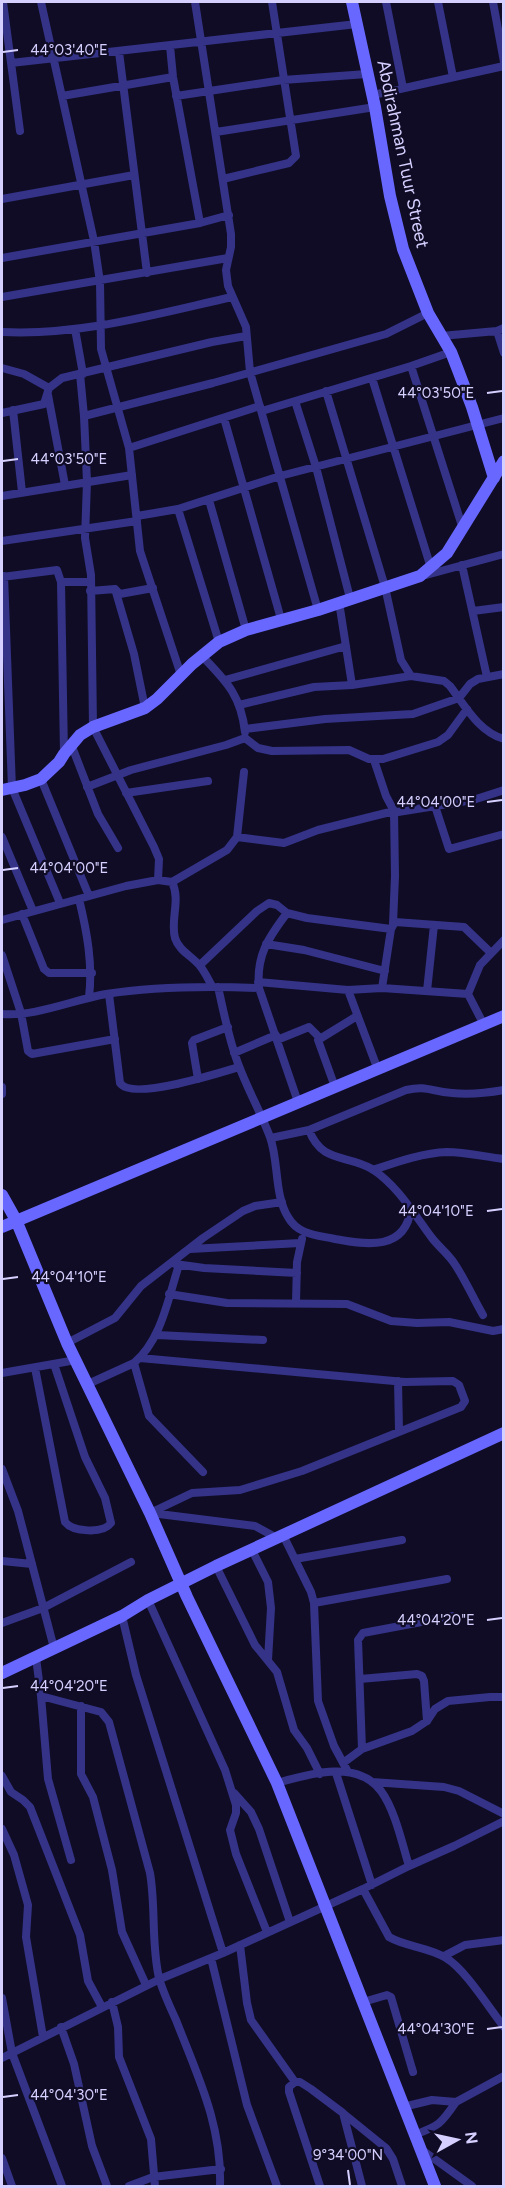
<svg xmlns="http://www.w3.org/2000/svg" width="505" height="2188" font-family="Figtree,sans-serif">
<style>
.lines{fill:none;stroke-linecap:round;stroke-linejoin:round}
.street{stroke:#343388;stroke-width:8}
.secondary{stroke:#6867ff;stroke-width:12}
.ticks{fill:none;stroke:#d5d0ff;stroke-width:2}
.labels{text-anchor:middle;stroke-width:4.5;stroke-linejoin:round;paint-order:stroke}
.street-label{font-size:18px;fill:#d5d0ff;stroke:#100c25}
.ticks-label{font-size:15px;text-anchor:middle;fill:#d5d0ff;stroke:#100c25;stroke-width:4.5;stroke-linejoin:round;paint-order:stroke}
</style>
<rect width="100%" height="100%" fill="#100c25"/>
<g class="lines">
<path class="street" d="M3,2L20,131
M41,2L94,241L100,282L101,349L129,448L140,551L181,675
M195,2L231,234V247L226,270L228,286L246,327L250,372L318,610
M386,2L403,88
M438,2L453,77
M493,2L504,62
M170,46L173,77L200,223
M119,52L147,273
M11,63L357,24
M373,95L504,66
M62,96L173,77
M176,96L283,80L367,74
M216,132L375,107
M223,179L289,163L296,156L272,2
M2,199L134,175
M2,258L200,223L229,215
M2,297L228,258
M75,329L83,374
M497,331L504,353
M2,332C80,336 156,314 232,297
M441,336L497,331L504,328
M411,366L463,529
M2,368L24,374L49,388
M80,374L84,416L87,482L85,538L91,575L93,727L154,847L159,859L158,880
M372,378L431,568
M326,391L385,587L401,660L411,676L444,681L450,686C465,706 479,732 504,739
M48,395L65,485
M295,401L316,467L350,598
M13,410L22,492
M262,411L411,366L451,352
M2,413L44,404L49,388L62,378L212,342L246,336
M84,416L213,383L386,334L428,313
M224,418L281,619
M129,448L260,406
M2,496L132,475
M209,500L246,630
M178,509L219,642
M137,516L178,509L280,476L504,418
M2,541L137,521
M462,565L487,677
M426,575L504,554
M4,576L12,788L60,903
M2,577L57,570L61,582L64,754
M61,582H90
M115,589L134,654L145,708
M90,591L115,589L120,594L153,588
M339,602L352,685
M473,611L504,607
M202,656C226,681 241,695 245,732
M225,680L346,646
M239,705L314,687L352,685L411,676
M245,729L325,719L413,714L459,698L470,684L478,679L504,674
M245,738L258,748L272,751L349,750L369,759H383L438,742L448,735L467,709
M71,744L98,814L118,848
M374,760L386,796L394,811L398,812L473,800L504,790
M41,779L89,896
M87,787L131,770L226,745L245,738
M126,793L208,781
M435,806L449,849L504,834
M2,837L33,911
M237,837L284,843L318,830L394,811L395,876L393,924
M172,882C181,900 170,920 175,938C179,951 192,956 200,966C205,972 208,979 212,986
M79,899C87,932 93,964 89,997
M287,913C268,938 256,956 259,988L298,1102
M22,914L44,969L49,973H92
M2,920L126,886L158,880L172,882L227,850L237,837L244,772
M266,944L304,950L385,971
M2,955L21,1013L28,1051L32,1054L115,1039
M200,965L257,911L269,903L277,905L287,913L307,918L391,929
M258,982L348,990L382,988L468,994L484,1025
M218,987C224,1013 229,1041 239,1066C248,1090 261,1113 270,1137C279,1162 274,1194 288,1217C298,1235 317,1235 335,1239C367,1245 406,1251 411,1208
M382,988L391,929L395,922L464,927L490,952
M348,990L378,1070
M427,991L434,925
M109,994L120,1083C132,1101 219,1073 239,1067
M468,994L480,965L504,940
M2,1014C34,1017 73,1000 106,994C157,986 208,986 259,988
M277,1040L309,1027L319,1037
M234,1053L276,1035
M198,1079L192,1043L194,1040L228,1027
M2,1087V1094
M335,1087L318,1040L357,1016
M309,1130C322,1164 347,1154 372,1169C398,1186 414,1214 432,1238C439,1247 448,1254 454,1263C465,1279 473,1298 483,1315
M271,1138L309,1130L406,1090C428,1085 431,1092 452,1093C469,1095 487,1093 504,1090
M373,1170C397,1162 422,1153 447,1152C466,1152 485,1157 504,1159
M190,1249L300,1243
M175,1264L204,1268L297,1273
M169,1294L227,1303L347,1304L391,1321L417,1323L449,1322L493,1331L504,1329
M296,1303L297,1262L302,1239
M157,1335L263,1340
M67,1343L115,1318L141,1286L203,1238L243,1211L255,1206L282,1202
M140,1358L405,1382L453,1381L459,1385L465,1401L461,1407L302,1471L240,1490L192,1493L150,1513
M134,1363L149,1416L203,1472
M35,1368L65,1522C73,1532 103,1534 111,1523L105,1498L85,1457L54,1364
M2,1373L76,1360
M398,1381L399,1431
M88,1384L134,1363C162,1339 168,1298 179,1265
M2,1469L18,1511L54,1648
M151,1513L255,1526L277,1538
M283,1535L311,1592L314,1603L318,1701L334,1746L348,1772
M252,1550L268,1582L271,1608L268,1660
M295,1559L402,1540
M2,1561L32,1564
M216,1566L255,1645L277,1672L294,1730L307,1748L320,1774
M148,1600L225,1770L236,1805V1813L230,1830L236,1854L267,1932
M314,1603L447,1579
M122,1616L136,1675L223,1953
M2,1623L43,1608L131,1562
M36,1658L41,1696L101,1712L109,1722L150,1873C156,1908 151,1943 159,1978C163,1992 170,2007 176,2020C198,2077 222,2125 220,2186
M360,1679L417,1674L422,1676L424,1681L427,1721
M41,1696L48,1779L71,1860
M81,1706V1774L93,1797L112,1870L122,1932L146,1985
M362,1749L358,1640L363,1633L453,1616
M343,1763L362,1749L412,1731L427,1721L435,1709L448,1701L490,1697H504
M336,1773L372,1885
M2,1776L11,1792L23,1800L30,1807L80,1935L88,1981L102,2007
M372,1782L444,1787L459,1791L504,1814
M277,1783C309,1774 357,1759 381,1791C395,1810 402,1843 409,1866
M234,1793L251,1812L259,1829L290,1922
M2,1829L14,1855L28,1905L26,1937L43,2037
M363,1889L389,1937C406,1947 429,1947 446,1958C465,1969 489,2008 504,2027
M240,1945L247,2003L251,2020L295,2082
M444,1956L465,1945L504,1940
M211,1958L247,2105L277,2186
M2,1998L12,2053L62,2186
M112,2002L118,2027L119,2057L151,2139L155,2186
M363,2002L387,1995L391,1997L413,2072
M61,2027L74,2064L92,2146L107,2186
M2,2058L160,1979L223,1953L363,1889L409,1866L454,1846L504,1821
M403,2107L432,2100L456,2102L504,2076
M344,2114L386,2148L393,2159L402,2186
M414,2135C439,2126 441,2124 456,2102
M422,2150L472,2186
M2,2158L12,2186
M129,2186L153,2177L221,2169
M320,2186L289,2092V2087L295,2082H300L311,2089L343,2113L362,2186"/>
<path class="secondary" d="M352,2L375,107L390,196L403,249L428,313L451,352L458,370L472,407L494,478
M2,790L25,785L41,779L59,762L64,754L80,735L93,727L145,708L157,699L192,664L219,642L246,630L318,610L420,576L447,553L504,461
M2,1195L16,1220L67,1343L150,1513L187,1597L277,1783L435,2186
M2,1227L504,1016
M2,1673L122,1616L148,1600L216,1566L504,1433"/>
</g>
<path class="ticks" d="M3,52L18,50M487,393L502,391M3,461L18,459M487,802L502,800M3,870L18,868M487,1211L502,1209M3,1279L18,1277M487,1620L502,1618M3,1688L18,1686M487,2029L502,2027M3,2097L18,2095M348,2170L350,2185"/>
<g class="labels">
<g class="street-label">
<text transform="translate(403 154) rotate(78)" y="6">Abdirahman Tuur Street</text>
</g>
</g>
<g class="ticks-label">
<text x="69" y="55">44°03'40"E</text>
<text x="436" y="398">44°03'50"E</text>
<text x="69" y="464">44°03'50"E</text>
<text x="436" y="807">44°04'00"E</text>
<text x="69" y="873">44°04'00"E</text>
<text x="436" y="1216">44°04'10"E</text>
<text x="69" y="1282">44°04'10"E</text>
<text x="436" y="1625">44°04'20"E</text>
<text x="69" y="1691">44°04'20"E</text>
<text x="436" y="2034">44°04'30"E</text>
<text x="69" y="2100">44°04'30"E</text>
<text x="348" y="2160">9°34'00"N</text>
</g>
<rect width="505" height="2188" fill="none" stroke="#d5d0ff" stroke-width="6"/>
<g transform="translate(457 2140) rotate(82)" stroke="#100c25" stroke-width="4.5" paint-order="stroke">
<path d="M0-4.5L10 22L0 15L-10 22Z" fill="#d5d0ff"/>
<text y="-9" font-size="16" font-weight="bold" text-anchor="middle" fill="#d5d0ff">N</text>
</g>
</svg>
